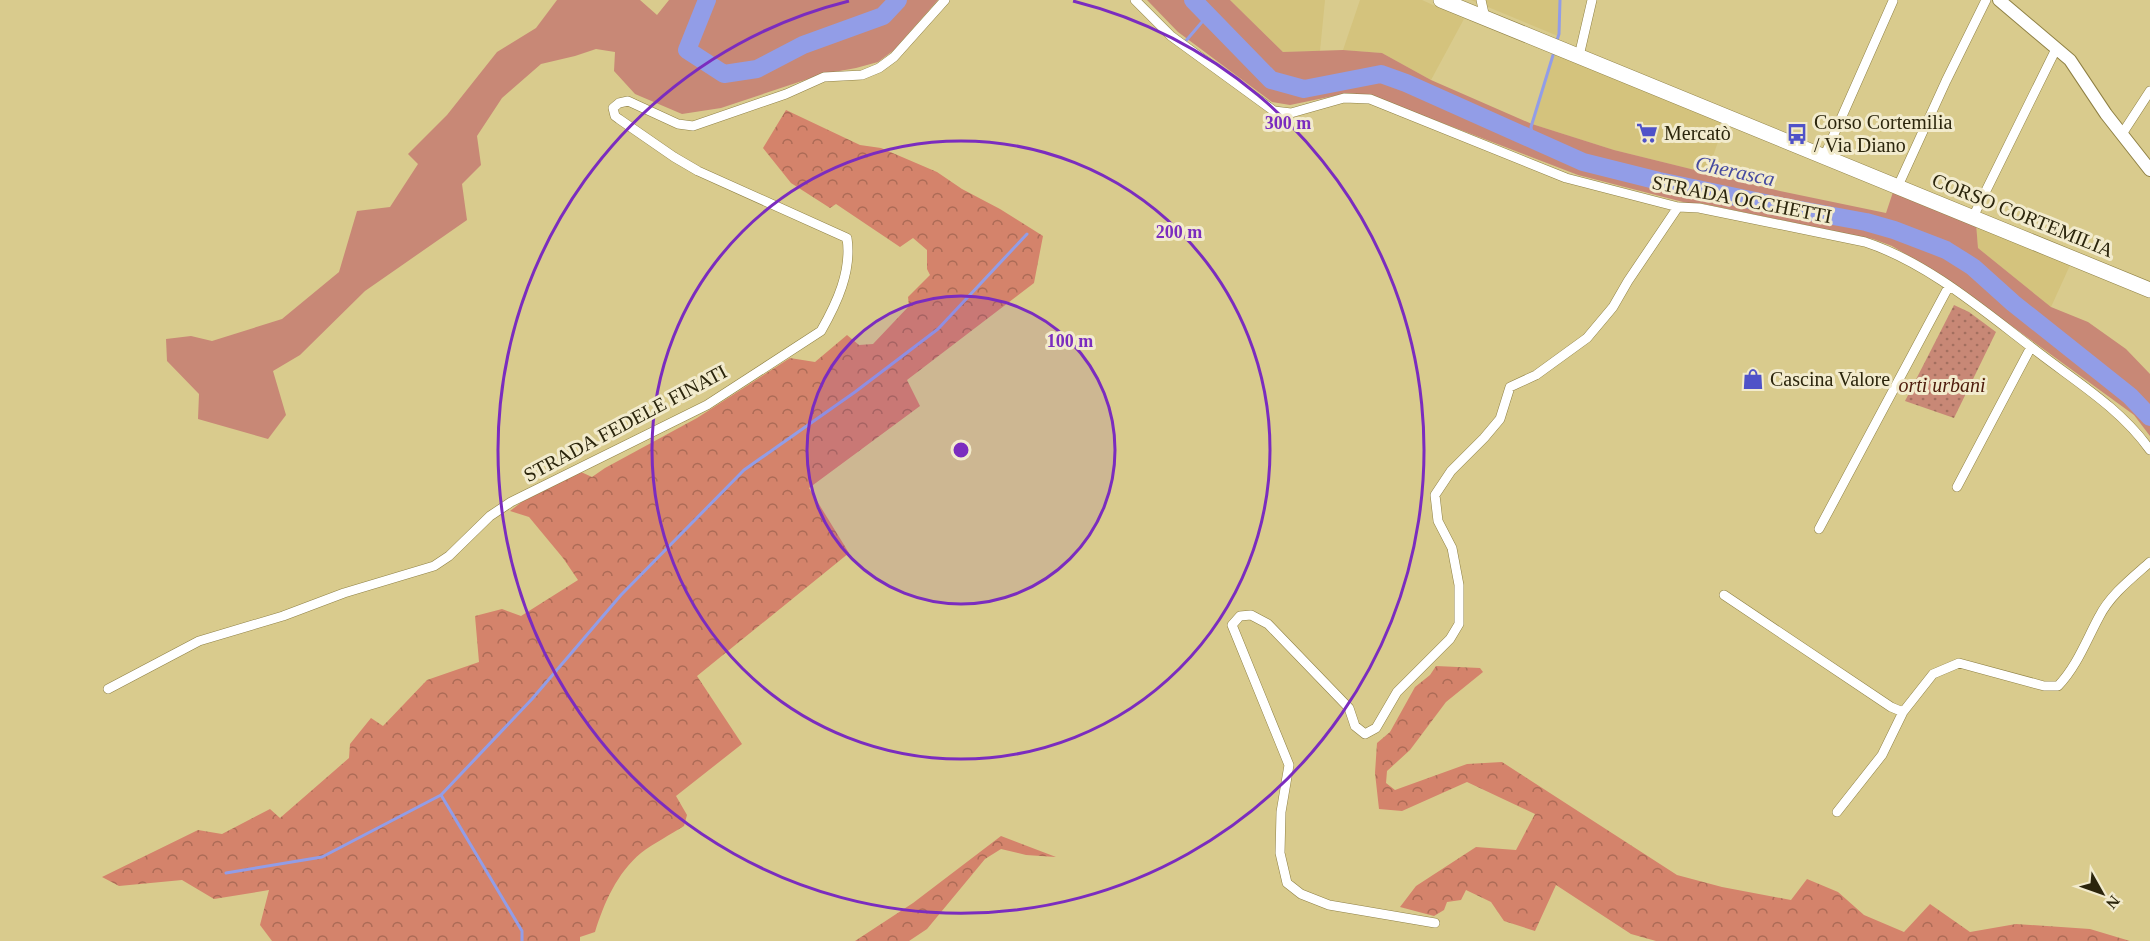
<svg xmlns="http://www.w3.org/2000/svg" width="2150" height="941" font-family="Georgia,serif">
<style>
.built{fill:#d4c37d}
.grass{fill:#c88876}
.forest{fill:url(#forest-crowns)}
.garden{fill:url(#garden-dots)}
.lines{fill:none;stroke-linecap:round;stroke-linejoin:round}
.stream{stroke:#929de7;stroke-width:3}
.river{stroke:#929de7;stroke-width:18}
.minor-casing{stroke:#8f8145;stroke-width:10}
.tertiary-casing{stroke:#8f8145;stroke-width:14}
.primary-casing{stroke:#8f8145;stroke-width:16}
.minor{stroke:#fff;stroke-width:9}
.tertiary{stroke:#fff;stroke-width:12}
.primary{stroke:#fff;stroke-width:15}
.ring{fill:none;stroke:#7b2cbf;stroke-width:3}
.labels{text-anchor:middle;stroke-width:6;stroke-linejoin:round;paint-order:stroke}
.poi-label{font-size:20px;fill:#2b250c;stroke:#f2ebcd;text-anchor:start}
.street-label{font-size:20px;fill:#2b250c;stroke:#f2ebcd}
.park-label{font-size:20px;font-style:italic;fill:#4e1b0b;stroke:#f2ebcd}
.water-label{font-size:21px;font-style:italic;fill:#454aa0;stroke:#f2ebcd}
.centre{fill:#7b2cbf;stroke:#f2ebcd;stroke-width:3}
.ring-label{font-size:18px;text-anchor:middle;font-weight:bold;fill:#7b2cbf;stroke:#f2ebcd;stroke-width:6;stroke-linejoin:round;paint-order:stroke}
</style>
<defs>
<pattern id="forest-crowns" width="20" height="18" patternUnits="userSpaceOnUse" patternTransform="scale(1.5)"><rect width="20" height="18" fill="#d4836b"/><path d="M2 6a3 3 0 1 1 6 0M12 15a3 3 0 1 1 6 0" fill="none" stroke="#ac6b56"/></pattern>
<pattern id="garden-dots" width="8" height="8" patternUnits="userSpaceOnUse" patternTransform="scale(1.5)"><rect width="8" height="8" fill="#c88876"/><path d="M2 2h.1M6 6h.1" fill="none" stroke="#a36f5f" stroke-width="1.8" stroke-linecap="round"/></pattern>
</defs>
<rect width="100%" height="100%" fill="#d9cb8d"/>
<path class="built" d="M1230,0H1325L1320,51L1283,52Z
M1360,0H1422L1464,19L1431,80L1382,53L1343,50Z
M1471,0H1560L1558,36Z
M1555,53L1725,122L1707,173L1614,150L1532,124Z
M1976,223L2071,263L2051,307L1978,248Z"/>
<path class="grass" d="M557,0H640L657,15L669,0H938L894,50L878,62L856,68L823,74L721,108L682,114L635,94L614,71L615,52L596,49L575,56L541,64L502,98L477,136L481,165L462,184L467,220L365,291L300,355L273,371L286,415L268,439L198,419L199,394L167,361L166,339L191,336L212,341L282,319L339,272L357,211L390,207L418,164L408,154L447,115L497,52L536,28Z
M1147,0H1230L1283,52L1343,50L1382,53L1431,80L1532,124L1614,150L1780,191L1886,213L1894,189L1976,223L1978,248L2051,307L2088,322L2126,349L2150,374V436L2134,415L1946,278L1892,246L1873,239L1700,203H1687L1578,175L1372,96L1348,93L1290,105L1272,102L1178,32Z"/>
<path class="forest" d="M786,110L860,145L881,148L937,172L962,189L1000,209L1043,236L1034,283L907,380L920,406L809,488L849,553L697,676L742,744L676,796L687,815L684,826C670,835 654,843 641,853C617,873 604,903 595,932L580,937V941H272L260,925L269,890L214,899L182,880L119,886L102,877L198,830L222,834L270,809L280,818L349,758L350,744L371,718L383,726L427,680L479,662L475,616L502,609L521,616L578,580L563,558L529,517L510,511L523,501L581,472L592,477L605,468L697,418L790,358L815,362L847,335L859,345L873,344L909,306L908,297L930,275L927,269V250L913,238L900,247L836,204L830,208L791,183L763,148Z
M1436,666L1480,668L1483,672L1446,702L1410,750L1387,771L1386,783L1395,790L1467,764L1502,762L1677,875L1722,887L1791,900L1807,879L1838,892L1864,915L1904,932L1930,904L1970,932L2016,924L2090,929L2130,941H1656L1631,934L1556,885L1535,931L1504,921L1491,902L1466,890L1461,900L1447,902L1444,910L1434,916L1400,907L1416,886L1476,847L1516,850L1535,814L1467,782L1402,811L1379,809L1375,773L1377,743L1390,732L1415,687L1430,675Z
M1001,836L1056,857L1026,855L1001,849L985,859L927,929L909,941H855L913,903Z"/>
<path class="garden" d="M1954,305L1969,312L1996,332L1954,418L1905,401Z"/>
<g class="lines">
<path class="stream" d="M1184,43L1208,15
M1556,43L1559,34L1560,0
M1533,140L1531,127L1554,52
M441,795L522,931V941
M226,873L322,857L441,795L532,699L621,595L744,470L855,392L938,329L1027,234"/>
<path class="river" d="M707,0L687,50L724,74L757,69L803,45L883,16L898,0
M1193,0L1271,80L1304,89L1381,74L1406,83L1583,162L1659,181L1779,206L1866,222L1894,230L1946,250L1973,267L2013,303L2130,396L2150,417"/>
<defs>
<path id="minor" d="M1135,0L1171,36L1274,111L1291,113L1344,98L1370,99L1566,178L1678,207L1699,208L1865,242C1929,263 1986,313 2039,353C2078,383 2121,409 2150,450
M1481,0L1485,18
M1579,56L1592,0
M2122,134L2150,91
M1824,157L1893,1
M1898,186L1946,81L1986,0
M1973,217L2056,49
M1957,487L2031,347
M1819,529L1949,286
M1724,595L1891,707L1903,712
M108,689L199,641L283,616L344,593L434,566L449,556L490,516L511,502L707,405L821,331C837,303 852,271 847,238L698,171L674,157L619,119L615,116L613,108L619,103L628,101L678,124L693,126L786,94L824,77L862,75L879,68L894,57L945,0
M1837,812L1882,755L1903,712L1933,674L1959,663L2044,686H2058C2077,666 2086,641 2099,617C2110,595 2132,578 2150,562
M1435,923L1329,905L1301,894L1287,883L1280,853L1281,812L1289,765L1232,625L1240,616L1251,615L1268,624L1349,708L1355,726L1365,734L1376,728L1397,692L1450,639L1459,624V585L1452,548L1438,521L1435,495L1451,471L1484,438L1500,419L1510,387L1536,375L1587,338L1613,307L1628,281L1678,207"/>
<path id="tertiary" d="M1999,0L2070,60L2106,114L2150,170"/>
<path id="primary" d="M1441,0L2150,290"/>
</defs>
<use href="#minor" class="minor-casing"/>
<use href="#tertiary" class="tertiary-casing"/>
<use href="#primary" class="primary-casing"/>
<use href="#minor" class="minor"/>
<use href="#tertiary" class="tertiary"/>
<use href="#primary" class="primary"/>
</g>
<circle cx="961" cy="450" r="154" fill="#7b2cbf" fill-opacity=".12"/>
<g class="ring">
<circle cx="961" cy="450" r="154"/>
<circle cx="961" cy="450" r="309"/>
<path d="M1073 1A463 463 0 1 1 849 1"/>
</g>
<defs>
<symbol id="supermarket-bare" viewBox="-9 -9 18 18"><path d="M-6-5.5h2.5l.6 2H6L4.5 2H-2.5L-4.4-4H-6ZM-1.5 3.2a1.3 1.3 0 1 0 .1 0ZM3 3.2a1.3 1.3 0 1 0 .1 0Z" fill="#4f52c8" stroke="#f2ebcd" stroke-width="2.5" paint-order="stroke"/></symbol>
<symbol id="bus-bare" viewBox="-9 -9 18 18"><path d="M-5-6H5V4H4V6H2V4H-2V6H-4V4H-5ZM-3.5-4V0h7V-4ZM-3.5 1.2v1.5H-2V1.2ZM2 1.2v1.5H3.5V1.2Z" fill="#4f52c8" stroke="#f2ebcd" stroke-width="2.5" paint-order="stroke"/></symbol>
<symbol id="shop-bare" viewBox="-9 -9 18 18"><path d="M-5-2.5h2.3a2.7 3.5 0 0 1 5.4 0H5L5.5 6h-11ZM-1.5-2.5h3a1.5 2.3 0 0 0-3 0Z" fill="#4f52c8" stroke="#f2ebcd" stroke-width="2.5" paint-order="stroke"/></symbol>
</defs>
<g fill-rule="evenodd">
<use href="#supermarket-bare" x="1632" y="118" width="30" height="30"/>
<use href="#bus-bare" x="1782" y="119" width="30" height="30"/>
<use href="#shop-bare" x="1738" y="364" width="30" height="30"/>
</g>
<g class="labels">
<g class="poi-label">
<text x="1814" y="129">Corso Cortemilia<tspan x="1814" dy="23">/ Via Diano</tspan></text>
<text x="1664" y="140">Mercatò</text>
<text x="1770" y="386">Cascina Valore</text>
</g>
<g class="street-label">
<text transform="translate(1742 199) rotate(11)" y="7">STRADA OCCHETTI</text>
<text transform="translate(2023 215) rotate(22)" y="7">CORSO CORTEMILIA</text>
<text transform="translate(625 423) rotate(-28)" y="7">STRADA FEDELE FINATI</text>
</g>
<g class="park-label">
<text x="1942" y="392">orti urbani</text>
</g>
<g class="water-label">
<text transform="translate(1735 171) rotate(12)" y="7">Cherasca</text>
</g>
</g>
<circle cx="961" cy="450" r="9" class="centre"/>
<g class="ring-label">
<text x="1288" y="129">300 m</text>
<text x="1179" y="238">200 m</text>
<text x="1070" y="347">100 m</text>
</g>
<g transform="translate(2102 893) rotate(130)" stroke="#f2ebcd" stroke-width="4.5" paint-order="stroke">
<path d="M0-4.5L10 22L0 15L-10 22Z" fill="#2b250c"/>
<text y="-9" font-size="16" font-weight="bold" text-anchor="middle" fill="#2b250c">N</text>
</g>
</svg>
